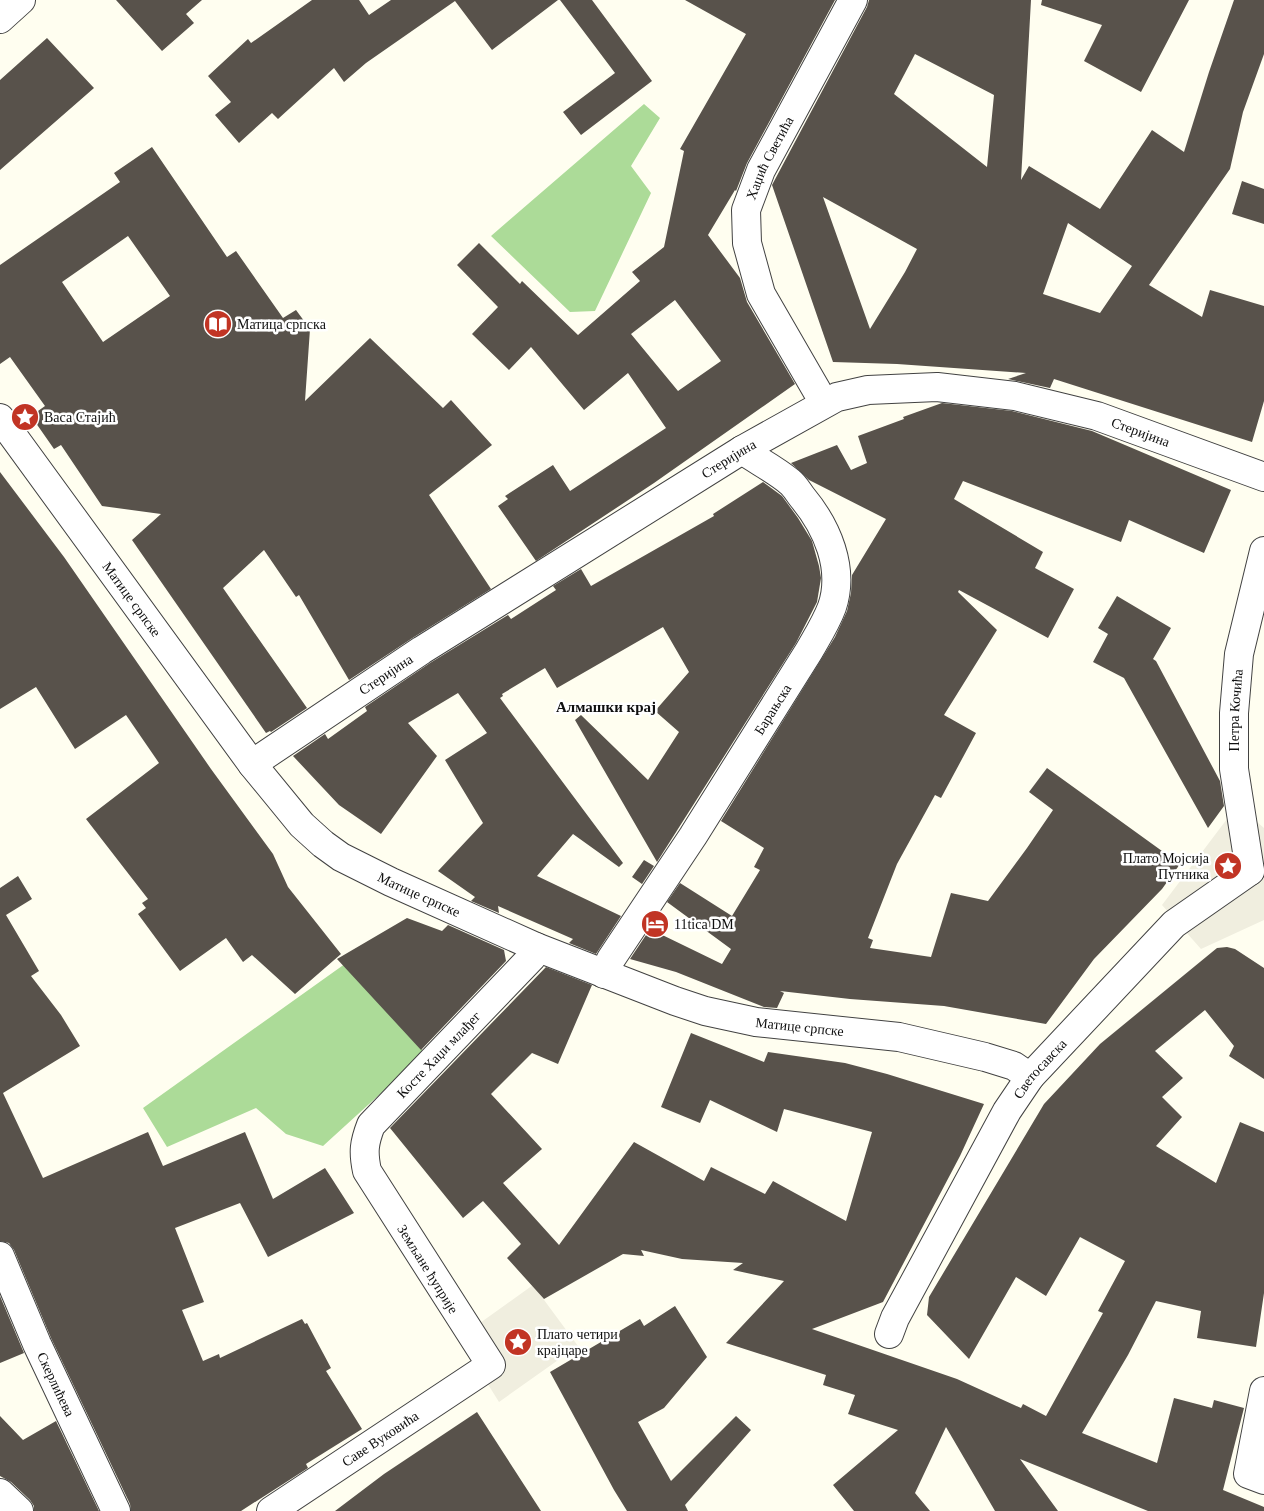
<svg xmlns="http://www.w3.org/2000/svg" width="1264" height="1511" font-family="'Times New Roman',serif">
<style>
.forest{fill:#acdb98}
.plaza{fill:#f0eedf}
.building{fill:#58524b;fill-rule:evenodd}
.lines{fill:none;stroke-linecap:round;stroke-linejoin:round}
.street-casing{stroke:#424242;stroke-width:30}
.street{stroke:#fff;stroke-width:28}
.labels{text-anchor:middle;stroke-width:5;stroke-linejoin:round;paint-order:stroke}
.street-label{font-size:14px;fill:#0f0f0f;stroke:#fff}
.poi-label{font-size:14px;fill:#0f0f0f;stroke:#fff;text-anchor:start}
.neighbourhood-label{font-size:15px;font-weight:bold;fill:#0f0f0f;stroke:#fff}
</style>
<rect width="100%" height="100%" fill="#fffef0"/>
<path class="forest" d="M644,104L660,118L631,166L651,193L595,311L570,312L491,236Z
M349,961L425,1053L323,1146L286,1134L256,1108L167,1147L143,1108Z"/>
<path class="plaza" d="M1227,819L1257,822L1264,828V920L1201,949L1162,905Z
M533,1285L578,1346L499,1402L459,1338Z"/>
<path class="building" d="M116,0H202L186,14L194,23L162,51Z
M312,0H359L369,15L391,0H558L492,50L455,1L366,63L344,82L334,68L278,119L272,113L239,143L215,115L231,102L208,76L248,39L251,43Z
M560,0H592L652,81L581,135L563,112L615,73Z
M685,0H835L747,163L736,191L735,190L708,235L740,278L747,302L795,384L654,483L536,561L498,506L508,499L505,496L553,465L570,491L666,428L628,373L584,410L531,347L509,370L472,334L498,307L457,265L479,243L520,284L522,281L578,335L640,281L632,272L664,247L684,151L680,149L746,34ZM675,300L721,361L678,391L631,334Z
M869,0H1031L1021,180L1029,166L1100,209L1152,130L1184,152L1209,72L1234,0H1264V54L1243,112L1230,169L1149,285L1202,317L1210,290L1264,306V401L1252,442L1054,379L1050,388L1008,379L1026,373L897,364L833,362L772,185L867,7ZM915,54L994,95L987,167L894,94ZM823,197L917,249L905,272L870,329ZM1068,223L1132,266L1100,313L1043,294Z
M1042,0H1189L1141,92L1084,61L1102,25L1041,5Z
M47,38L94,88L0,170V80Z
M152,147L227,257L236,251L283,318L296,310L310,329L305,401L370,338L443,408L451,400L492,445L429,495L491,589L414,637L349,680L299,595L296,597L264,550L223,588L307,708L271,732L270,731L266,733L132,540L161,514L102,506L61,445L54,449L31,416L45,406L10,357L0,364V265L120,182L114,173ZM128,236L170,296L103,342L62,282Z
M1242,181L1264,189V224L1232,214Z
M942,403L1012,411L1092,431L1231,490L1204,553L1129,520L1121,542L963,481L954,499L1043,552L1035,568L1074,589L1048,638L959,590L958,592L997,630L944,715L976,733L941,798L935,795L897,864L868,938L873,940L870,948L931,957L951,893L988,901L1027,848L1053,810L1029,792L1047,768L1180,864L1162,889L1094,959L1046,1024L944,1006L850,999L780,991L784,993L777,1008L764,1007L676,972L630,959L650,929L722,964L731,949L667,902L680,883L732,916L760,870L754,867L764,848L721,821L835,637L847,611L851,593L852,575L886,519L809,480L791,463L837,445L851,470L867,463L858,436L904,419L903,417Z
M0,472L64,557L211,769L273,854L288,887L341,954L295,994L252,955L243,962L226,938L180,971L138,914L146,908L142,903L148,899L86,819L159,763L126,715L75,749L36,687L0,709Z
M763,482L782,496L798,518L812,541L819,566L821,578L817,602L796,643L657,862L575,720L581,715L648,780L679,732L655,711L689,672L663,627L557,688L545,668L502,694L503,696L500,698L623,863L619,867L573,834L537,876L621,916L596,954L569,943L573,939L498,906L499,913L471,901L475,897L438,871L483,823L445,760L487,733L458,693L408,723L437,756L381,834L339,805L293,756L325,734L328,739L367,711L365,707L430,663L508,615L511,619L556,590L553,586L581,569L591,586L714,516L713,514Z
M1117,596L1171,628L1153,659L1156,661L1220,781L1224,806L1208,828L1124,678L1093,662L1108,634L1098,628Z
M644,860L654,866L642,884L632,877Z
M18,876L32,899L6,915L39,971L31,976L61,1015L80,1046L3,1093L43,1178L148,1132L163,1166L245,1132L273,1199L325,1168L354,1213L268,1257L240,1203L175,1228L204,1302L182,1310L203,1361L219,1354L220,1358L302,1319L305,1324L307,1323L331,1368L326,1371L362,1429L306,1464L308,1468L241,1511H131L130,1504L51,1338L14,1250L9,1243L0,1241V888Z
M407,918L442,931L448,925L504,950L506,961L421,1050L337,959Z
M1227,947L1235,949L1264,968V1079L1229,1056L1234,1046L1205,1010L1155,1051L1183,1078L1162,1097L1182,1117L1156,1146L1216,1183L1240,1122L1264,1132V1293L1256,1347L1197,1338L1201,1311L1156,1301L1128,1355L1082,1433L1157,1463L1174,1398L1212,1408L1214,1400L1244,1408L1223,1490L1264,1507V1511H1148L1020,1459L1058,1511H995L946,1427L915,1493L930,1511H854L833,1485L898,1430L848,1414L855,1395L823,1385L826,1375L726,1343L784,1281L733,1270L743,1263L682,1259L641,1250L644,1256L623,1254L544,1299L507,1258L521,1244L483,1201L463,1218L390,1128L546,967L592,985L558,1064L532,1053L491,1094L542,1149L503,1183L559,1245L634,1142L704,1181L711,1167L765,1194L773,1181L846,1221L872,1132L784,1109L777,1132L710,1100L700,1123L661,1107L691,1033L764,1062L768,1052L845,1063L887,1074L984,1104L960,1156L883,1302L812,1329L957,1379L1021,1408L1023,1404L1046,1416L1103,1313L1098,1311L1125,1261L1080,1237L1046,1296L1016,1277L969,1359L927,1315L929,1297L1044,1104L1100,1044L1217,948Z
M0,1296L24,1353L0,1363Z
M675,1306L707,1357L664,1408L638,1422L671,1481L736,1416L751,1430L685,1505L688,1511H627L614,1490L550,1372L640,1319L644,1326Z
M477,1412L541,1511H335L384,1474Z
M0,1416L23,1440L56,1421L99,1511H34V1506L30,1500L11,1482L0,1476Z"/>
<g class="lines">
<defs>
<g id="street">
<path d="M0,19L21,0"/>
<path id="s1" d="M824,403L761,294L747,243L746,210L761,170L853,0"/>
<path id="s2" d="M0,418L252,764L302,825L323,844L341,857L391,882L536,947L675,1001L705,1011L756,1022L899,1037L985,1057L1014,1066L1030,1077"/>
<path id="s3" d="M252,764L422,650L742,450L837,397L868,390L937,387L1015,396L1097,416L1264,477"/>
<path id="s4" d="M1250,871L1234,769V713L1239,654L1264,551"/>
<path id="s5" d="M604,974L611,959L693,836L809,651C817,637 826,623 832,607C845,568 827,527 802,497C798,492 795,486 790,482C776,470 758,461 742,450"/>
<path id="s6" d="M0,1256L37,1344L116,1511"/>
<path id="s7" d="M889,1334L895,1318L1007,1111L1030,1077L1174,924L1250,871"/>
<path d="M1264,1391L1248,1474L1264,1480"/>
<path d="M0,1493L19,1511"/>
<path id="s8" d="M271,1511L491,1365L367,1171C363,1152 364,1143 371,1125L532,957L536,947"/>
</g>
</defs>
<use href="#street" class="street-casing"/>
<use href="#street" class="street"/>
</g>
<defs>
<symbol id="library-disc" viewBox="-11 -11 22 22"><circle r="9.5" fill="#c13424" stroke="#fff"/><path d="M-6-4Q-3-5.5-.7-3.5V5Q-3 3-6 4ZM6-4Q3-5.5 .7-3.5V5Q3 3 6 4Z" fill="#fff"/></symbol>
<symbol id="sight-disc" viewBox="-11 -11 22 22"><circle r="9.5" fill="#c13424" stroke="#fff"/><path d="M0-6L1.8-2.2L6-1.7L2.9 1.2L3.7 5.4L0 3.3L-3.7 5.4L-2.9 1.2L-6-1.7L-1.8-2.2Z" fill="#fff"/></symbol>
<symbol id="hotel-disc" viewBox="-11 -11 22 22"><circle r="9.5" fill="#c13424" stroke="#fff"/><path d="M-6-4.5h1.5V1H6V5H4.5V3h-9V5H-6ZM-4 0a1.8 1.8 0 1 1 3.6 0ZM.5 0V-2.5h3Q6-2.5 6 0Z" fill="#fff"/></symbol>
</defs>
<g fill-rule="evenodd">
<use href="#library-disc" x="202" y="308" width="32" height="32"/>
<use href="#sight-disc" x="9" y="401" width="32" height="32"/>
<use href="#sight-disc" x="1212" y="850" width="32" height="32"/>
<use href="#hotel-disc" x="639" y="908" width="32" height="32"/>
<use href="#sight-disc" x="502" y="1326" width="32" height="32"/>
</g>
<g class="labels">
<g class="street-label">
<text dy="5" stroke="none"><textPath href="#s1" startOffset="269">Хаџић Светића</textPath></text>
<text dy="5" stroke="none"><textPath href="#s3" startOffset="1001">Стеријина</textPath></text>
<text dy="5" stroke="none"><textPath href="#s3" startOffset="566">Стеријина</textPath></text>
<text dy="5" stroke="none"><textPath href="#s2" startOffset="224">Матице српске</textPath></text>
<text dy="5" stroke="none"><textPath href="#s3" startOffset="161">Стеријина</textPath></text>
<text dy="5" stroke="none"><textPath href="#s5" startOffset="314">Барањска</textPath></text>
<text dy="5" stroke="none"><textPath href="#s4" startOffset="162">Петра Кочића</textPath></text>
<text dy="5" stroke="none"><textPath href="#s2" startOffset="644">Матице српске</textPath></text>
<text dy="5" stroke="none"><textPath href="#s2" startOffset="1049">Матице српске</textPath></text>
<text dy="5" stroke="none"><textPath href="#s8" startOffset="639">Косте Хаџи млађег</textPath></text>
<text dy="5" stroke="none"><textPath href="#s7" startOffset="306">Светосавска</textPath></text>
<text transform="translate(428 1269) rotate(58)" y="5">Земљане ћуприје</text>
<text dy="5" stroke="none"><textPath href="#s6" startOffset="140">Скерлићева</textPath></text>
<text dy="5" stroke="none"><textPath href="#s8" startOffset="131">Саве Вуковића</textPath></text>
</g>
<g class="poi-label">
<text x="237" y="329">Матица српска</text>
<text x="44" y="422">Васа Стајић</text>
<text x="1209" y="863" text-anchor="end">Плато Мојсија<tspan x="1209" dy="16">Путника</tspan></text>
<text x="674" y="929">11tica DM</text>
<text x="537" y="1339">Плато четири<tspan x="537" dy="16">крајцаре</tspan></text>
</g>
<g class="neighbourhood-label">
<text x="606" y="712">Алмашки крај</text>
</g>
</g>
</svg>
